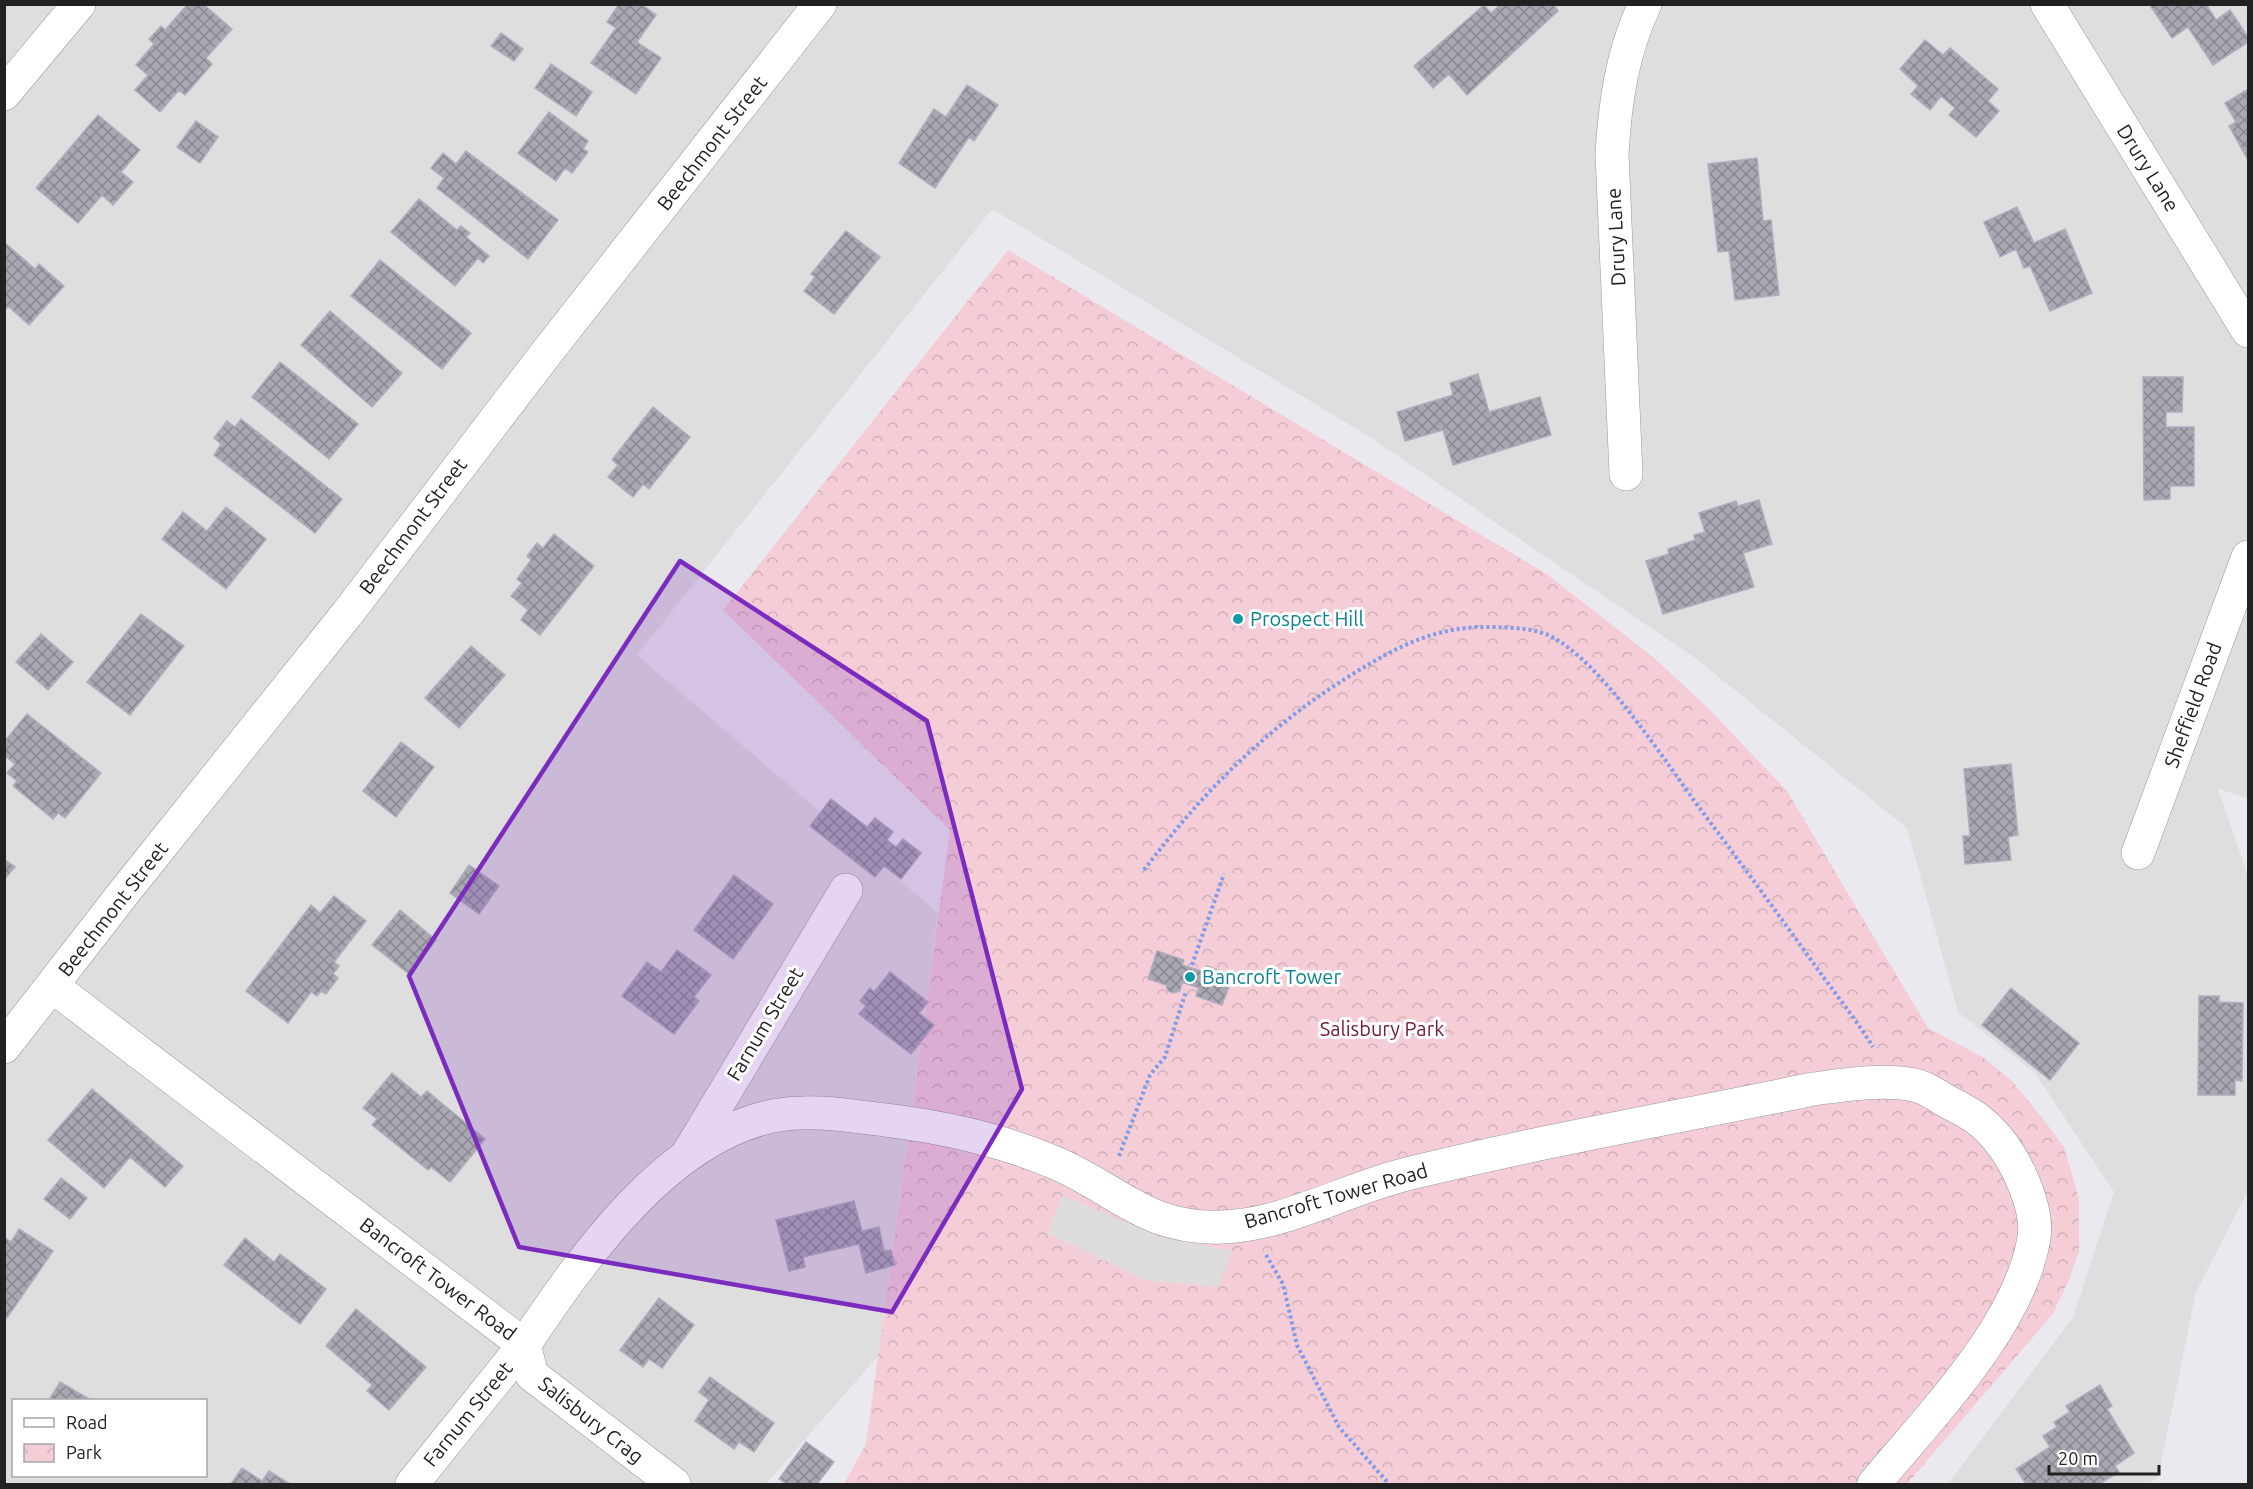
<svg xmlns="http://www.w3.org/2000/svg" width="2253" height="1489" font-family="Ubuntu,sans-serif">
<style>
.residential{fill:#dededf;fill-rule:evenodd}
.park{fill:url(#park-crowns)}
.parking{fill:#ddd}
.building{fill:url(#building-cross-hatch);stroke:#afadc0;stroke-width:1.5}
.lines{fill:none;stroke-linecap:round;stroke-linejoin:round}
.minor-casing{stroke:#989898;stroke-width:34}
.path{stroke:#819be9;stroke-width:4;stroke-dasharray:3 3;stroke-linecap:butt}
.minor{stroke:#fff;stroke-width:33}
.marked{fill:#7b2cbf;fill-opacity:0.2;stroke:#7b2cbf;stroke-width:4.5;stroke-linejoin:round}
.culture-dot{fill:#0f9aa8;stroke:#fff;stroke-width:2}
.labels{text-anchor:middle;stroke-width:6;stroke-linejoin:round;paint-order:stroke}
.street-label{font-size:20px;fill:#212121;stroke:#fff}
.culture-label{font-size:20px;fill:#0d838f;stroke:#fff;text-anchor:start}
.park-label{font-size:20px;fill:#741a32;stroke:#fff}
</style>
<defs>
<pattern id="park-crowns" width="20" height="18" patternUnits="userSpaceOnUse" patternTransform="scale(1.5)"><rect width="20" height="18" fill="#f4cdd7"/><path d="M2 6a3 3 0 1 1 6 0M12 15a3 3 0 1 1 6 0" fill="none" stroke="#d1b0b8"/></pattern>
<pattern id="building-cross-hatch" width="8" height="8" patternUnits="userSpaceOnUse" patternTransform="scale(1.5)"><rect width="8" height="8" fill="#a9a8b2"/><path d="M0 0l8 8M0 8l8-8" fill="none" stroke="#898890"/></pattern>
</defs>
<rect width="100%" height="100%" fill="#ebe9f0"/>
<path class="residential" d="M5,5H2248V798L2218,789L2248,876V1191L2196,1292L2158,1478L2147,1484H1953L1950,1481L2073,1317L2114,1192L2035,1073L1958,1012L1907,828L1695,658L1368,436L992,209L637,655L938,913L878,1356L766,1484H5ZM14,1400H206V1476H14Z"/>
<path class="park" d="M1008,250L1548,575L1653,657L1707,707L1787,791L1928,1028L1984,1058L2012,1081L2047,1124L2064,1147L2079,1199V1251L2069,1280L2052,1315L1907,1484H844L866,1444L950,830L723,610Z"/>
<path class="parking" d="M1063,1196L1161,1237L1232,1251L1218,1287L1143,1280L1047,1233Z"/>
<path class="building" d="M188,4H203L232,29L206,58L212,64L185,95L179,90L160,112L135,90L148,75L136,65L154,44L149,39L161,26L165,30Z
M619,4H641L656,15L637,42L661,58L636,94L591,63L616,28L607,22Z
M1501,4H1553L1558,11L1467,95L1449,74L1433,88L1414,66L1484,5L1491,13Z
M2149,4H2206L2216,20L2230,10L2248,37V42L2213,65L2188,27L2172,38Z
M501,33L523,49L514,61L491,46Z
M1925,40L1943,55L1950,48L1998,89L1988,101L1999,111L1976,137L1949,115L1955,108L1941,96L1930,110L1911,94L1918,86L1900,69Z
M551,64L592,92L576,116L535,88Z
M967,85L998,105L974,141L969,137L935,188L899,163L934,109L946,117Z
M2248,89V160L2229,126L2236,122L2225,103Z
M549,112L588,141L583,149L588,152L572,173L565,168L556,181L518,153Z
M98,115L140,150L121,172L133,182L113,205L102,195L78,223L36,188Z
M196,121L218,137L200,163L177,147Z
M466,151L558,220L528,259L437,188L444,178L431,168L443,153L456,164Z
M1757,158L1763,221L1771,220L1779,295L1735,300L1729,251L1718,252L1708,164Z
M419,199L457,230L461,226L470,233L466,237L489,256L483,263L478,258L455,286L391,232Z
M2017,207L2034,243L2065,229L2092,293L2050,311L2030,266L2024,268L2016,249L2000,257L1984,222Z
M846,231L880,257L834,314L804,291L815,277L811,274Z
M4,242L35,269L39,264L64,286L29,325L8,306L4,311Z
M380,260L471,333L442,369L351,296Z
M330,311L402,373L372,407L301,345Z
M280,362L358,424L329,459L252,397Z
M1478,374L1489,412L1540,397L1551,435L1453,465L1443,430L1405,441L1397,412L1453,395L1450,383Z
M2143,377H2183L2182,412H2166V427H2194V486H2170V499L2144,500Z
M653,407L690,437L649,489L643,484L633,497L608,477L618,465L612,460Z
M241,419L342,499L315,533L214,455L221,444L214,438L227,421L235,427Z
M1759,500L1772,544L1743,553L1754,587L1663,614L1646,561L1669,554L1668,549L1695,540L1694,535L1705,532L1699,513L1736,501L1738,506Z
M226,507L266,539L226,589L162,539L183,512L207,531Z
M554,534L594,566L540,635L521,620L528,610L511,596L522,583L517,579L531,560L527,556L537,543L543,548Z
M141,614L184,646L130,715L87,682Z
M41,634L73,662L48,690L16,662Z
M471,646L505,675L459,728L425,698Z
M27,714L101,773L65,818L58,813L53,819L13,786L17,781L7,773L15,764L4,755V742Z
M401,742L434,767L396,817L363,791Z
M2011,764L2018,835L2008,837L2011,860L1965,864L1963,836H1970L1964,769Z
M831,799L867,827L875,818L893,832L887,840L896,847L903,839L921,853L901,879L884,866L875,877L810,826Z
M4,859L15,867L4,880Z
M469,865L499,886L479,914L450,893Z
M734,875L773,904L733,959L694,930Z
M334,896L366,921L334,962L339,966L333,974L338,978L326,994L321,991L317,996L311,992L288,1023L246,991L311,905L320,913Z
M400,910L436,940L409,974L372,945Z
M677,950L711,975L694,997L699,1001L674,1034L622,996L647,962L661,972Z
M1157,951L1184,960L1182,965L1205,972L1207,966L1233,976L1222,1005L1196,996L1199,988L1182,982L1180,991L1173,993L1168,991L1166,985L1148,979Z
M890,972L928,1002L919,1013L934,1025L911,1054L859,1014L866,1006L860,1001L870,988L874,992Z
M2011,988L2079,1043L2050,1080L1982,1025Z
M2199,996H2219V1002L2243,1003L2242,1081L2235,1080V1095H2198Z
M392,1073L421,1097L427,1091L485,1139L450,1182L431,1167L428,1170L372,1125L377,1119L363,1108Z
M92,1089L183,1166L165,1187L130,1157L104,1188L48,1140Z
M61,1178L87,1198L70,1219L44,1199Z
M854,1201L862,1231L879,1227L884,1251L891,1250L895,1265L866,1273L859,1244L803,1257L805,1267L789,1271L776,1220Z
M19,1229L53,1251L7,1318L4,1316V1237L11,1242Z
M245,1238L274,1262L280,1254L326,1289L300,1324L224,1265Z
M659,1298L694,1325L662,1368L649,1359L643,1367L620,1350Z
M356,1309L426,1367L389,1410L367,1391L372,1385L326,1346Z
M710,1377L774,1423L754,1452L739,1442L734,1449L695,1421L709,1400L699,1392Z
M60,1382L91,1400H49Z
M2100,1385L2112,1406L2107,1409L2134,1453L2115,1466L2119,1472L2099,1484H2026L2016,1469L2050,1447L2043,1436L2057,1427L2054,1422L2070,1412L2066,1406Z
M806,1442L834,1462L817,1484H787L779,1479Z
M242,1468L262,1481L269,1471L290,1484H231Z"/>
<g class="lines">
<defs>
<path id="minor" d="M2047,4L2248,331
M4,94L79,4
M1626,474L1612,154C1615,103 1622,52 1645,4
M2138,853L2248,557
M52,986L524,1345C582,1259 668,1134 778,1115C814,1109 849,1116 885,1120C943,1127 1003,1140 1058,1164C1119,1191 1148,1230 1222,1227C1286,1225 1345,1189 1407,1174C1541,1141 1678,1117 1813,1089C1846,1085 1885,1078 1918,1086C1929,1089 1940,1098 1950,1103C1971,1114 1982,1120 1997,1138C2016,1160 2039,1208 2034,1238C2020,1326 1929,1417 1874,1484
M4,1047L122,895L347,614L544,356L820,4
M689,1152L846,890
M524,1345L532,1375L674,1484
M412,1484L524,1345"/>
</defs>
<use href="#minor" class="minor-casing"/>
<path class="path" d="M1144,870C1203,792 1265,729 1348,677C1396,647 1436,625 1495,627C1514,628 1533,628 1550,636C1601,661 1666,763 1701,810C1741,863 1780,917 1819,971C1837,996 1857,1021 1873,1047
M1192,965L1224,874
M1119,1156L1150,1075L1165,1057L1186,991
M1266,1255L1283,1284L1297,1345L1339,1427L1389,1484"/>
<use href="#minor" class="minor"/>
</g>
<path class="marked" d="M680,561L927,721L1022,1089L892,1312L519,1247L409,976Z"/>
<g class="culture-dot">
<circle cx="1238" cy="619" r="6"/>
<circle cx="1190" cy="977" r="6"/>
</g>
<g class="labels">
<g class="street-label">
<text transform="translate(712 143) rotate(-52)" y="7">Beechmont Street</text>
<text transform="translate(2148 168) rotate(58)" y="7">Drury Lane</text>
<text transform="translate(1616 237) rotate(-93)" y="7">Drury Lane</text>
<text transform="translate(413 526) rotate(-53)" y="7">Beechmont Street</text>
<text transform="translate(2193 705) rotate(-70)" y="7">Sheffield Road</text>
<text transform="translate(113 909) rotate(-52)" y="7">Beechmont Street</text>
<text transform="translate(765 1024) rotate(-59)" y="7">Farnum Street</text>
<text transform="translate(1336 1196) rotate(-16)" y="7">Bancroft Tower Road</text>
<text transform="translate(438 1279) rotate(37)" y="7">Bancroft Tower Road</text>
<text transform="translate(468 1414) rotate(-51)" y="7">Farnum Street</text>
<text transform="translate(591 1420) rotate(38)" y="7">Salisbury Crag</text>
</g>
<g class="culture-label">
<text x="1250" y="626">Prospect Hill</text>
<text x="1202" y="984">Bancroft Tower</text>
</g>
<g class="park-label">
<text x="1382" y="1036">Salisbury Park</text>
</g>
</g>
<rect width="2253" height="1489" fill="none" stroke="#212121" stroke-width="12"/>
<rect x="12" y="1399" width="195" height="78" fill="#ffffff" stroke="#a6a6a6" stroke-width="1.5"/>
<rect x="24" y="1418" width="30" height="9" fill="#ffffff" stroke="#a6a6a6" stroke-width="1.5"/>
<text x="66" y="1429" font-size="18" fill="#212121">Road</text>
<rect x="24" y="1444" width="30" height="18" fill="url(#park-crowns)" stroke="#a6a6a6" stroke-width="1.5"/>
<text x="66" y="1459" font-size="18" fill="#212121">Park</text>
<path d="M2049 1465v9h110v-9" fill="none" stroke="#212121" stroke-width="3"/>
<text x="2058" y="1465" font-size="18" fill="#212121" stroke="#ffffff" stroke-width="4.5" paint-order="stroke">20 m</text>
</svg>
